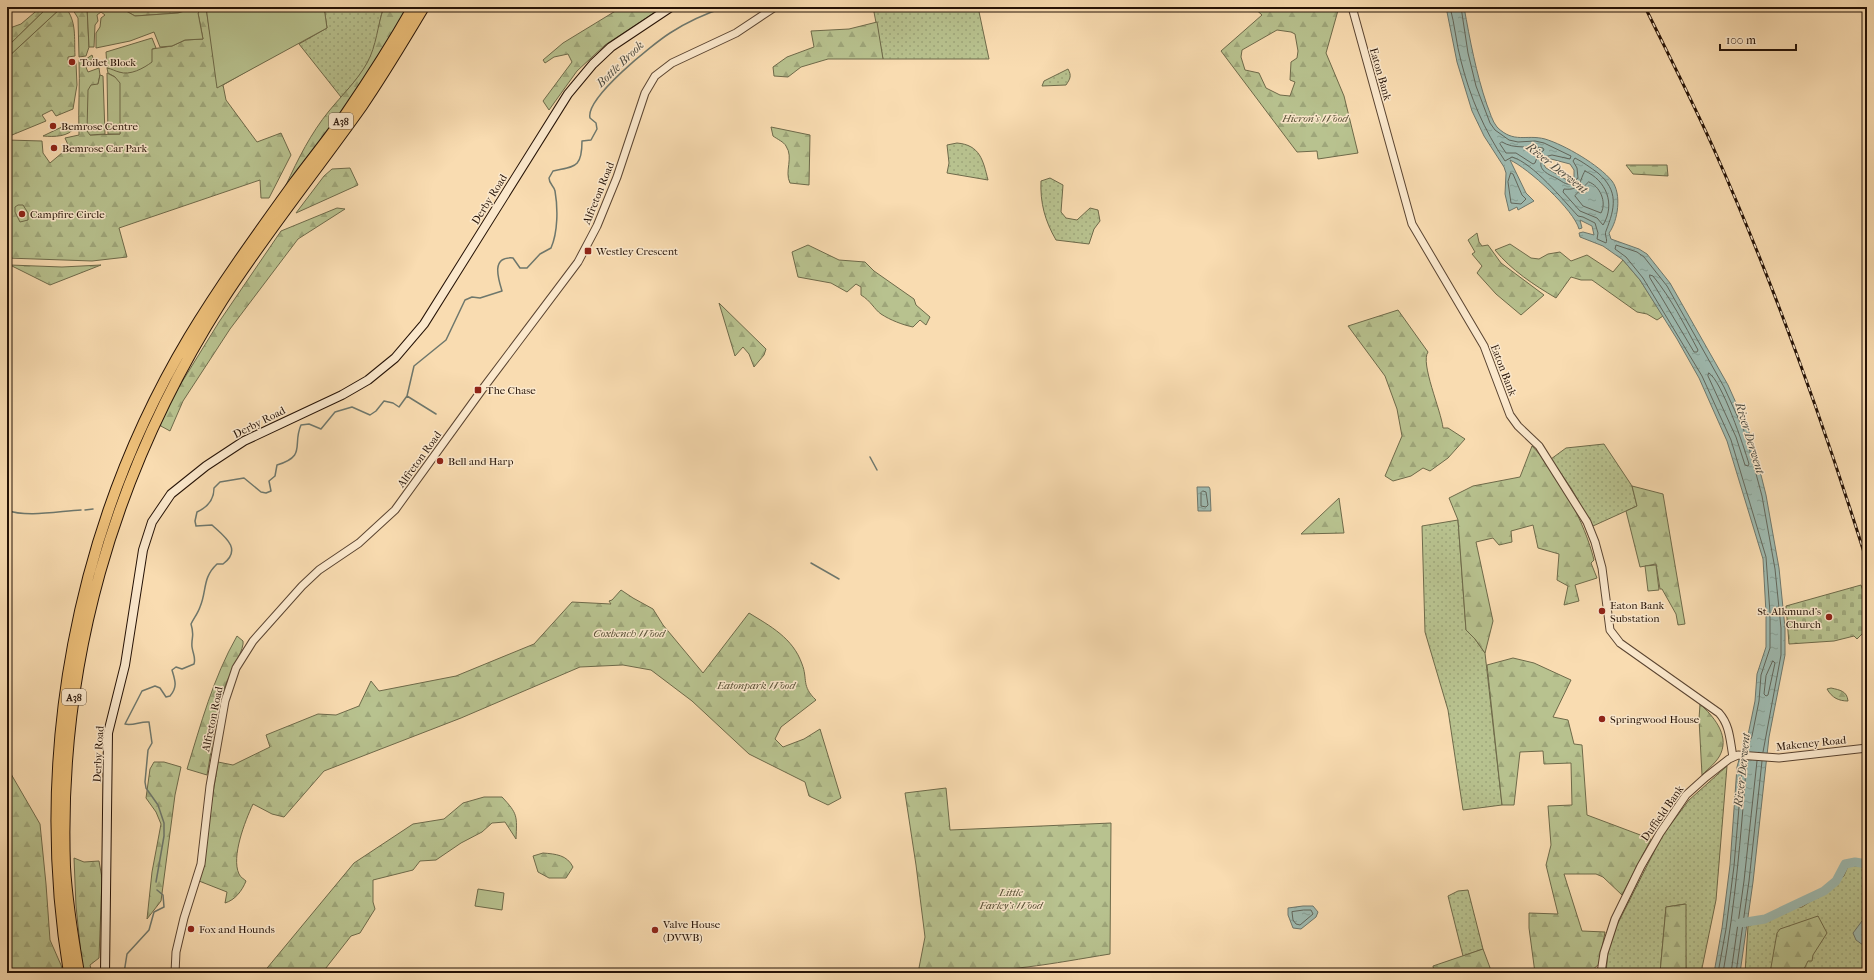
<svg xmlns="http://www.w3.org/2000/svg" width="1874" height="980" font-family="'IM FELL French Canon',serif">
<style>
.grass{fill:url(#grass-dots);stroke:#6e6a4a}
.forest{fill:url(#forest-firs);stroke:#6e6a4a;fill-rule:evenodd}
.cemetery{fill:url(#cemetery-stones);stroke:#6e6a4a}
.park{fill:#b8c28f;stroke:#6e6a4a}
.water{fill:url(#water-ripples);stroke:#6e776c;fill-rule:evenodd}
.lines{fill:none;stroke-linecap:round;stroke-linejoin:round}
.shore{stroke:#62665b;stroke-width:1}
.stream{stroke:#6e776c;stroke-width:1.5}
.river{stroke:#9ebab0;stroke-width:9}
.tertiary-casing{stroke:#5a4431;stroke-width:9}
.secondary-casing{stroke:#251206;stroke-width:10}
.trunk-casing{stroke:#251206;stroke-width:12}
.tertiary{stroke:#fbe8cc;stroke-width:7}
.secondary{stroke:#fbe8cc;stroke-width:8}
.trunk{stroke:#ecbe78;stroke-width:10}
.rail-casing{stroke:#251206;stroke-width:3}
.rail{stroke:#fbe8cc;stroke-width:1.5;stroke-dasharray:4.5;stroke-linecap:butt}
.poi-dot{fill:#8f2418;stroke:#fbe8cc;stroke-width:1.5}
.labels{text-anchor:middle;stroke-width:3;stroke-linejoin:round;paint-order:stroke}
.shield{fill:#fbe8cc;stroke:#655241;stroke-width:1}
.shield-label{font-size:10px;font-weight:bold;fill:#251206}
.poi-label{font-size:11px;fill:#251206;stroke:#fbe8cc;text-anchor:start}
.street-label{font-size:11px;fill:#251206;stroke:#fbe8cc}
.park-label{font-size:11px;font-style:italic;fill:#585036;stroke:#fbe8cc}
.water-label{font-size:12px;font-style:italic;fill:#4f4d42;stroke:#fbe8cc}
</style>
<defs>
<pattern id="grass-dots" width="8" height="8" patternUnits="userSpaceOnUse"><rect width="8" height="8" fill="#b8c28f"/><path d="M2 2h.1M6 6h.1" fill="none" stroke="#9ea67a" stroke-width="1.8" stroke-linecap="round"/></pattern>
<pattern id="forest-firs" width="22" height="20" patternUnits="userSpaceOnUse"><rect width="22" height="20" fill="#b8c28f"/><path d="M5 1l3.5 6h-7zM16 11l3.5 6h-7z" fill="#9ea67a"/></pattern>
<pattern id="cemetery-stones" width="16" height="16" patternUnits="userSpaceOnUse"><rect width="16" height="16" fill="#b8c28f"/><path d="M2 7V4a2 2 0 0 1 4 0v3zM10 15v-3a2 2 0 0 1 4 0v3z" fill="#9ea67a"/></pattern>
<pattern id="water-ripples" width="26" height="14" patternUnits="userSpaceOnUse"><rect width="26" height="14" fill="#9ebab0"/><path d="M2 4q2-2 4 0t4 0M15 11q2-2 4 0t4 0" fill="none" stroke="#889f96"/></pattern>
</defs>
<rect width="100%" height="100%" fill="#f9dcb1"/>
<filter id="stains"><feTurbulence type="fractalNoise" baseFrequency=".005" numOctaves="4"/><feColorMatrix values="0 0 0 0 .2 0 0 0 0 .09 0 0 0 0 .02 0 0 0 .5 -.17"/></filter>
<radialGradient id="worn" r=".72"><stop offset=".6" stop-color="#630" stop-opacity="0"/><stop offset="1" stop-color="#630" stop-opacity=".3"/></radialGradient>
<path class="grass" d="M324,7H384C379,19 379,32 376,44C370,64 355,82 341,97L299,44L327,28Z
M873,7H978L989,59H883Z
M1068,69C1072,76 1070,79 1066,85L1042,86L1044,81Z
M957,143C980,145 983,160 988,180L947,173L949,163L947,145Z
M1050,178L1063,185L1061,212L1066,218L1077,220L1090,208L1098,210L1100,221L1094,229L1089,244L1056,240C1045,221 1040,203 1041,181Z
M1604,444L1632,486L1637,506L1593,526L1571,488L1551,459L1566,448Z
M1458,520L1466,630L1475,639L1485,653L1502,805L1463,810L1448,710L1425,632L1422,526Z
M1727,766L1716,900L1701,973H1686L1685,904L1666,907L1660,973H1606L1608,951L1617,925L1662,836L1689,800Z
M1848,866H1860L1867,870V973H1745L1748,926L1775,917L1792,908L1802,907L1834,886L1844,876Z
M1468,890L1483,949L1463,956L1448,896L1458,891Z"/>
<path class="forest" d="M41,7H48L7,47V29L21,24Z
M62,7H65C77,21 74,38 75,56L68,57V63H76L77,85L73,109L56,116L52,110L42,115L46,121L12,135H7V58Z
M71,7H87L89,47L86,56L79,57L78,18Z
M119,7H195L178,13L135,16Z
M198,7H206L210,34L324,27L223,85L226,100L257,142L281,133L291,155L269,198H261L260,180L119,228L127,257L92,261L7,258V140L42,141L43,153L50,163L69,147L65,138L79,135C78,109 80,85 79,60L86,59L92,55L93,58L85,65L88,72L99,68L100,75L98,84L90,135L120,134L119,108L115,77L108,73L107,68L115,69L120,72L152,49L172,46L185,40L203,39L198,13L200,11Z
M384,7H408L389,42L349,105L286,185C298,159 311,133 329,111C342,95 357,81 367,63C377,45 377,26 384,7Z
M622,7H663L605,45L577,71L549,110L543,101L572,62L568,54L554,57L545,63L543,60L563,43Z
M1253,7H1339L1326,53L1344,96L1358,153L1318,159L1317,151L1297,152L1221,51L1262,15ZM1277,30L1291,32L1295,34L1298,51L1297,58L1291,62L1290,80L1295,82L1290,96L1280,95L1266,88L1259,73L1245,70L1241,57L1242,50Z
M877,22L883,59H828L801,67L788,77L774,76L773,67L787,57L814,47L811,31L849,29Z
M68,124L70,129L75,127C69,137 54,137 43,136Z
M771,127L810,135L809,185L790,183C784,171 794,158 786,146C784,142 777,139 773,136Z
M1626,165H1667L1668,176L1633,174Z
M350,168L358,185L296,213L324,176L332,169Z
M337,208L345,209L298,239L230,329L183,401L170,431L159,425L177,390L219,322L281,231Z
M1477,233L1479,242L1482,246L1488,245L1501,263L1544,295L1521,315L1496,294L1477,273L1482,266L1472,254L1475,252L1468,240Z
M1510,244L1531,258L1539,259L1548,254L1560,252L1571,261L1587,255L1613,272L1623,260L1640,280L1663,316L1657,320L1647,314L1637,312L1592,280H1581L1571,277L1556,298C1534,285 1511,270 1495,250Z
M808,245L839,260L865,262L874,271L914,299L916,305L930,317L926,325L920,320L913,327C903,325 890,320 881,314C874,309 871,301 861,295V287L856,284L847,292L831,283L798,277L792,252Z
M10,265L62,267L101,265L50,285Z
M719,303L766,349L764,355L754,367L749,354L743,347L735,356Z
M1398,310L1428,352C1420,363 1441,410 1443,428H1448L1465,439L1448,458L1430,471L1423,468L1411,476L1393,481L1385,476L1402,436L1397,409L1385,376L1348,326Z
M1532,446C1559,474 1585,523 1594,560L1591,563L1597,578L1575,585L1579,601L1564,605L1568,586L1557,580L1559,554L1538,548L1533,525L1511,531L1512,542L1499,545L1493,538L1476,542L1493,621L1485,653L1475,639L1466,630L1458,520L1449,498L1473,486L1520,477Z
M1632,486L1663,494L1685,624L1678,625L1676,614L1662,589H1660L1656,564L1640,567L1626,511L1637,506Z
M1339,498L1344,533L1301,534Z
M621,590L633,598L653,609L663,625L703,673L749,613C770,626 793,638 802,664C808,679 801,686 816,700L781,727L775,739L783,747L804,739L820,729L841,798L828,805L809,796L805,782L749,754L692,701L651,670L623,665L580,667L461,718L324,771L284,817L272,814L253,804C245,821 231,857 239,874C240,877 244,879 246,881C242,891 235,900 225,903L227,892L199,881L218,762L233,765L270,747L266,735L318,714L336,715L359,706L371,681L379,691L456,676L534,644L572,602L611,604L609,601L612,600Z
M237,636L243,641C245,647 231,673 227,681C215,711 213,743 207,775L187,769C201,724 213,678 237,636Z
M1513,658L1534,663L1571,680L1553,717L1568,720L1574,744L1582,745L1587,815L1651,839L1622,895L1603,877L1596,874H1564L1582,931L1605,932L1599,964L1589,973H1535L1529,928V913L1558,914L1546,865L1551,845L1548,806L1572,805L1571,763L1544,764L1543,751L1520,752L1514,805H1502L1487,665Z
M1831,688C1840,690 1847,691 1848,701C1839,701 1832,698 1827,689Z
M1700,704C1713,716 1729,734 1721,753C1718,761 1708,769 1702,775L1699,719Z
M154,762H164L181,767L175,795L161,901L147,919L152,872L161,824L156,812L146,798L150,769Z
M7,767L40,824L46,884L50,940L61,965L63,973H7Z
M946,788L950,830L1111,823L1110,954C1054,963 998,975 942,969L941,973H918L925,937L916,865L905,793Z
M484,797H502C518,814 517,816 516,839L505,822L492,823L482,832L461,843L436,860L420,861L413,870L373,880V902L375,909L360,933L351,936L322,973H263L354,863L413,824L444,819L463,803Z
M543,853C556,854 567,855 573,867L566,878H549L538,872L533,856Z
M74,858L84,862L99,861L102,878L99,958L90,965L92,973H84L82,964L76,906Z
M1686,904V973H1660L1666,907Z
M1818,916L1827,933L1813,955L1812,961H1808L1802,973H1770L1777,933L1780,929Z
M1483,949L1492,973H1434L1433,966Z"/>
<path class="cemetery" d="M1861,585L1867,604V636L1862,634L1857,639L1854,636L1834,641L1789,644L1786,606Z"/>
<path class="park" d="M48,7H62L7,58V47Z
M87,7H119L135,16L178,13L198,7L200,11L198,13L203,39L185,40L172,46L160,47L154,32L130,41L96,48V33L100,27L101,18L105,15L101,12L97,15L98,21L95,25L94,47H89Z
M206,7H324L327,28L217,88Z
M152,38L156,48L152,49V62C144,68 130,76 119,72C115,71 112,69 107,68L106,52Z
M107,73L115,77L120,83V134H108Z
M100,75L103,76L105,134L90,135L87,131L88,90L91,85L98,84Z
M18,205H23L28,213V220L20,222L15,212V207Z
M1656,565L1659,590L1648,591L1645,566Z
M478,889L504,893L502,910L475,906Z"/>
<path class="water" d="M1446,7H1464C1470,40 1476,73 1487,105C1490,112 1492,121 1497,127C1514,144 1526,134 1545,139C1565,145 1599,165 1612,181C1622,194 1618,221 1609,233L1611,239L1639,249L1647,254L1670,283L1728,385L1749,432L1757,459L1766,495L1779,568L1785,628V655L1769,737L1753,882L1740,973H1714L1722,928L1730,865L1737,767L1742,749L1748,735L1755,701L1757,674L1766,647V613L1763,559L1727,441L1699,378L1677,339L1640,280L1623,260L1603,246L1580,237L1579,233L1583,232L1594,235L1592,226L1580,220L1582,228L1579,229C1574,210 1528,168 1510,160L1526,193L1534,201L1518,210L1517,207L1509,211L1505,194L1506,173L1504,167L1484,136L1472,111L1457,62ZM1551,159L1570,164L1574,170V177L1567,180L1546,168L1544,165L1546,160Z
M1197,487H1209L1210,489L1211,511H1198Z
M1303,906H1313L1318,912L1316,917L1301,929L1293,928L1288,915V908Z
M1867,920V942L1863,945L1856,940L1853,933L1862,921Z"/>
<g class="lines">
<path class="shore" d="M1450,7C1455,25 1456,43 1461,61C1470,97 1484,130 1505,161L1512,157C1533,163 1563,200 1578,216L1583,217L1595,223L1598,233L1597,239L1606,243C1608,239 1604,235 1606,231C1615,208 1619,191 1598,173C1591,168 1583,162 1575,158L1573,161L1577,168L1578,178L1571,184C1565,185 1562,181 1556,178C1547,174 1535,168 1544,157L1552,155L1570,159L1571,156L1544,143L1535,141L1518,142L1509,140L1495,130L1490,123L1476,86L1468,53L1461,7
M1502,142C1515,150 1529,145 1543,148L1544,150L1538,155L1535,163L1533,164L1516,153H1506L1500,144Z
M1585,171C1606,180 1616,204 1603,225L1597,218L1580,211L1563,192L1564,189C1582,191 1579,180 1585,171Z
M1511,173L1513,174L1522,195L1526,199L1521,204L1511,203L1508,182Z
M1589,182C1600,186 1607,202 1601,213L1583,206L1575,196Z
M1650,275L1653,276C1671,298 1684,324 1698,350L1697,352H1694L1650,278Z
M1709,373C1722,381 1744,447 1749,464L1748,466L1745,465L1736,437L1708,376Z
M1203,491L1206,492L1208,505L1206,507L1201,506V493Z
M1773,661L1775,663L1768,695L1766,696L1764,694L1766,676Z
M1746,751L1752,736L1759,701L1761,675L1770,648V613L1766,557L1731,440L1702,376L1643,278L1626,257L1615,249L1616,245L1637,252L1644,257L1667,286L1724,387L1745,433L1762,496L1775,569L1781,628V655L1763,752
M1304,910H1311L1313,914L1300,925L1296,924L1293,920L1292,912Z
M1718,973L1726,929L1734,866L1743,760
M1723,973C1735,905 1741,837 1746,769L1748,760
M1731,973L1744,881L1757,761
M1736,973L1749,881L1762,761"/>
<path class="stream" d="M407,396L436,414
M870,457L877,470
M7,510C26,518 60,511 81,510
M85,510L93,509
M811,563L839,579
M156,882L164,836V823L158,805L146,788L145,782L148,750L152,743L149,722C141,721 133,726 125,724L142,691L155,686L160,688L166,697L170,696C178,687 175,680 172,670L176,667L182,669L194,664C196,658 193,654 192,647C191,637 195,637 191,624C194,618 198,613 200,607C207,591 202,578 217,564H223C243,549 224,536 212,525L196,526L195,521L197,512C208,507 214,500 214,488L220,482L244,478L261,492L266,493L271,491L269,481L275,476L277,465C307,456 292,445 301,425L309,424L321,429L335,412L352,407L370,415L376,411L384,401L393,403L399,407L407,396L414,366L446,340L465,300L472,297L480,298L502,291C498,278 491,256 513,258L520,268H527L540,254L551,248C558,232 558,208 555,191C554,186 549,184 549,178L553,171C574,166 582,169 582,141L591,140L597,129L596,123L590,118C585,98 653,44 670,33C687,22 707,13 726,7
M124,973L127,954L149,930L154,912L164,907L163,895L157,890"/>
<path class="river" d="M1740,923L1765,919L1824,891L1836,881L1845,864L1855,862L1867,864"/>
<defs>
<path id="tertiary" d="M1352,7L1412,224L1484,346L1510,415L1518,426L1539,446L1587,522L1595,542L1602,568L1610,630L1620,643L1719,713C1730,725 1730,741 1733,757
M175,973L176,952L184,918L201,864L210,786L225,701L236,668L253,641L302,586L319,570L359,543L395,510L484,387L578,262L597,226L617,177L645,93L655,76L672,63L736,33L775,7
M1601,973L1604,953L1615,919L1641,866L1660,833L1686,795L1706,777L1729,759L1738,755L1779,758L1867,748"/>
<path id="secondary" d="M105,973L108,733L125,665L143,550L152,522L171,494L206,466L244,441L342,395L368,380L395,358L424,324L568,94L593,64L611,47L671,7"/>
<path id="trunk" d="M69,973C33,756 76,526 189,337C221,284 258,233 294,183C311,160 329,138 345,115C369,80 392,44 413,7
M79,973C73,938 67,903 65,867C58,664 113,473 222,301C265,234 316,171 362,106C384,74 404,40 424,7"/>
</defs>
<use href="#tertiary" class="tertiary-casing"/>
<use href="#secondary" class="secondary-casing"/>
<use href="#trunk" class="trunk-casing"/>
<use href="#tertiary" class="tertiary"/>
<use href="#secondary" class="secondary"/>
<use href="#trunk" class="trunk"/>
<defs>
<path id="rail" d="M1645,7C1669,56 1694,104 1716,154C1775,287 1824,424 1867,562"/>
</defs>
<use href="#rail" class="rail-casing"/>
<use href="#rail" class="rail"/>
</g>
<g class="poi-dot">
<circle cx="72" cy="62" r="4"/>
<circle cx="53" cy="126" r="4"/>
<circle cx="54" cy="148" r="4"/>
<circle cx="22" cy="214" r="4"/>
<rect x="584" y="247" width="8" height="8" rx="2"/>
<rect x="474" y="386" width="8" height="8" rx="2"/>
<circle cx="440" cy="461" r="4"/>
<circle cx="1602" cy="611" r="4"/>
<circle cx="1829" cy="617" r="4"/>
<circle cx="1602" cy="719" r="4"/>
<circle cx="191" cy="929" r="4"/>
<circle cx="655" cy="930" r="4"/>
</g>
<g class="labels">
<g class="shield">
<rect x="329" y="113" width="24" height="16" rx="3"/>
<rect x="62" y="689" width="24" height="16" rx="3"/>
</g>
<g class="shield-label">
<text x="341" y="125">A38</text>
<text x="74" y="701">A38</text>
</g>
<g class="poi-label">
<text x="80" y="66">Toilet Block</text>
<text x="61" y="130">Bemrose Centre</text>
<text x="62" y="152">Bemrose Car Park</text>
<text x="30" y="218">Campfire Circle</text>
<text x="596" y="255">Westley Crescent</text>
<text x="486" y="394">The Chase</text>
<text x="448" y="465">Bell and Harp</text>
<text x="1610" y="609">Eaton Bank<tspan x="1610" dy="13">Substation</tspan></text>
<text x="1821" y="615" text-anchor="end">St. Alkmund's<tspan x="1821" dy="13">Church</tspan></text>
<text x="1610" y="723">Springwood House</text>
<text x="663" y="928">Valve House<tspan x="663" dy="13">(DVWB)</tspan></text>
<text x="199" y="933">Fox and Hounds</text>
</g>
<g class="street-label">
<text transform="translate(1381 74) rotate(74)" y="4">Eaton Bank</text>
<text transform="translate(598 193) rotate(-68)" y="4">Alfreton Road</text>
<text transform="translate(489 199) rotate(-58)" y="4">Derby Road</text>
<text transform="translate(1504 370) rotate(69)" y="4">Eaton Bank</text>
<text transform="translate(259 422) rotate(-27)" y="4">Derby Road</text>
<text transform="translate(419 459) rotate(-54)" y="4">Alfreton Road</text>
<text transform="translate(212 719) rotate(-78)" y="4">Alfreton Road</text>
<text transform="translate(1811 743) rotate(-6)" y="4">Makeney Road</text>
<text transform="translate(98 754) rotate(-87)" y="4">Derby Road</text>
<text transform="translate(1662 813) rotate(-55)" y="4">Duffield Bank</text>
</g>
<g class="park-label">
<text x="1315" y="122">Hieron's Wood</text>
<text x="629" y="637">Coxbench Wood</text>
<text x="756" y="689">Eatonpark Wood</text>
<text x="1011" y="896">Little<tspan x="1011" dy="13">Farley's Wood</tspan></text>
</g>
<g class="water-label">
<text transform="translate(620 64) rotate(-44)" y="4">Bottle Brook</text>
<text transform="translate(1557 168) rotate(38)" y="4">River Derwent</text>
<text transform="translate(1750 438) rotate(73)" y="4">River Derwent</text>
<text transform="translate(1742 770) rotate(-84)" y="4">River Derwent</text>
</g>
</g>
<rect width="1874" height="980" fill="none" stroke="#f9dcb1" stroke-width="24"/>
<rect x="8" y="8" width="1858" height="964" fill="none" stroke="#251206" stroke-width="2"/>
<rect x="12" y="12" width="1850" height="956" fill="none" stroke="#251206"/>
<path d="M1720 44v6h76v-6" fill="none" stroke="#251206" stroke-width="2"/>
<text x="1726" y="44" font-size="12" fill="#251206" stroke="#fbe8cc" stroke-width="3" paint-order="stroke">100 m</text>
<rect width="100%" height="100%" filter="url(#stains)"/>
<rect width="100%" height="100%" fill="url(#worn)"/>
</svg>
